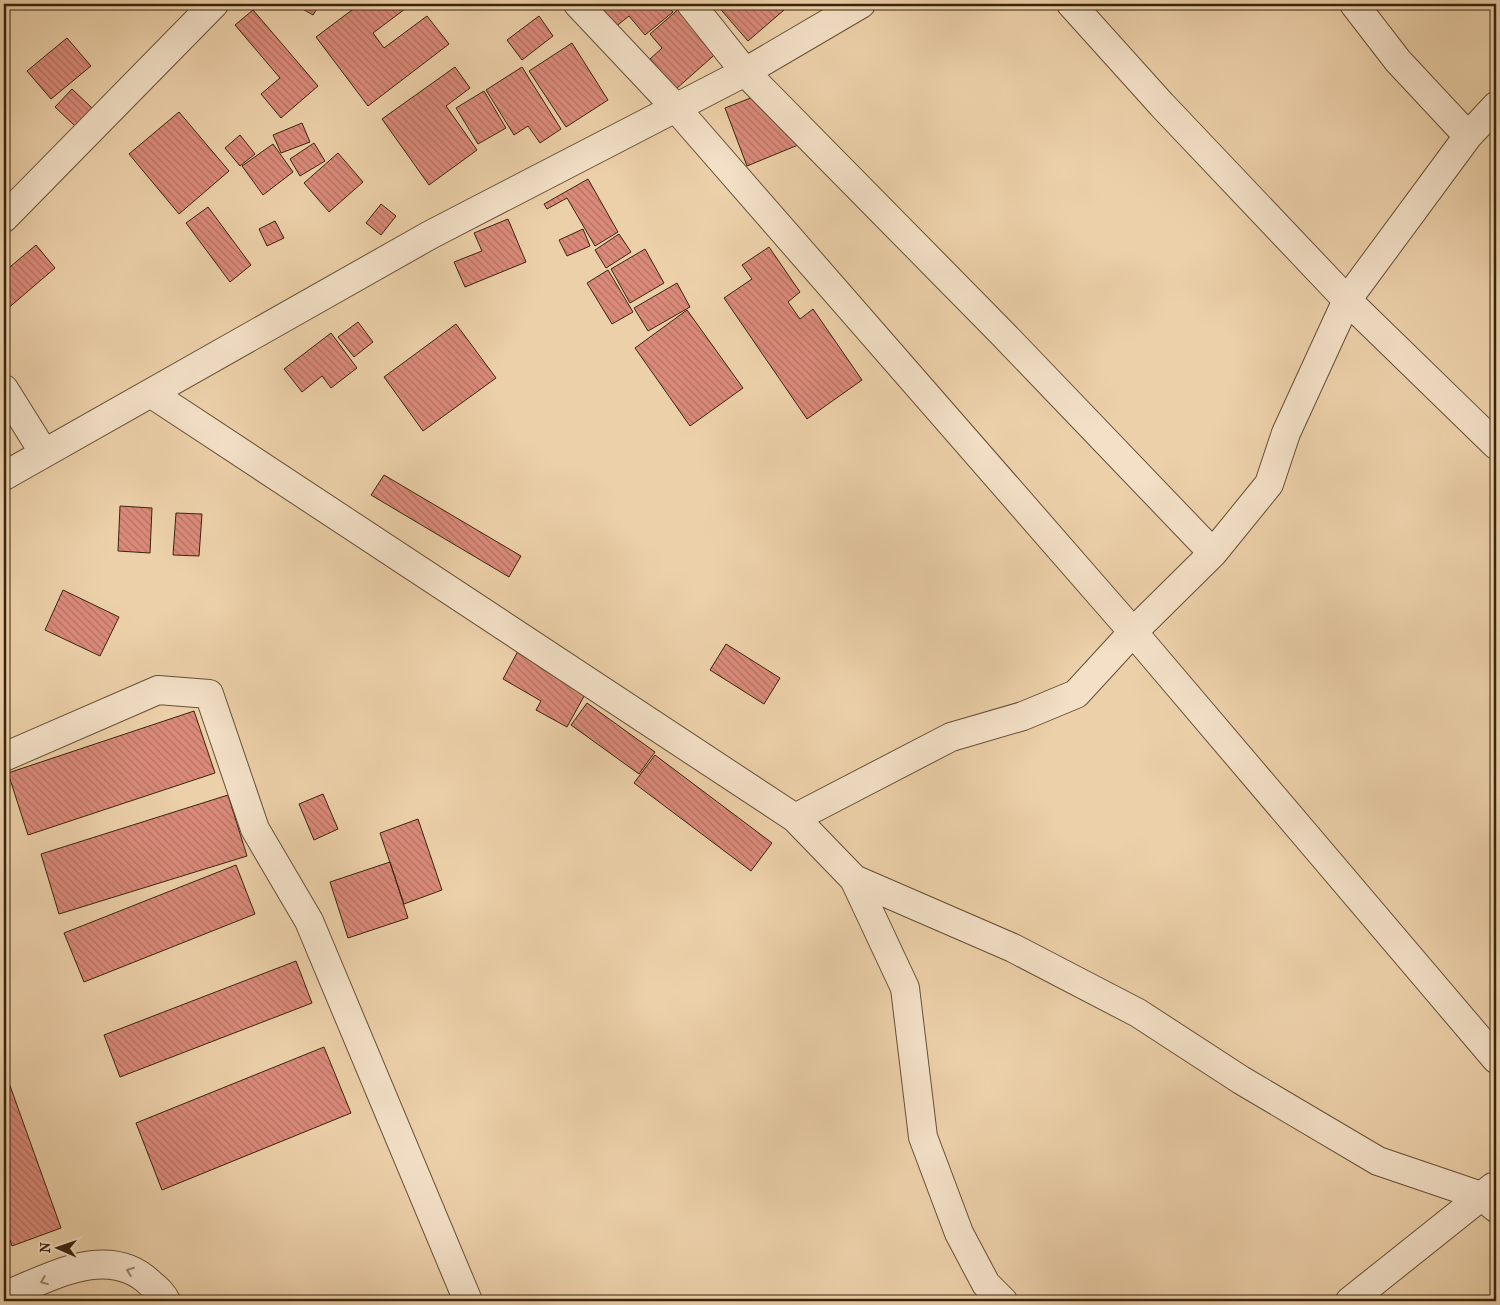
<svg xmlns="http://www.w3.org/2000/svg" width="1500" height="1305" font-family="'IM FELL French Canon',serif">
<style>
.building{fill:url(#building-back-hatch);stroke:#39240d}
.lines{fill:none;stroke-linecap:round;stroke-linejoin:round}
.minor-casing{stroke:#664f34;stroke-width:30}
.minor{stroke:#f3e0c7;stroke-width:28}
.oneway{stroke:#96826a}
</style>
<defs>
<pattern id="building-back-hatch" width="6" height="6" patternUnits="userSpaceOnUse" patternTransform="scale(1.25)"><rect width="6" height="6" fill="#db8a7a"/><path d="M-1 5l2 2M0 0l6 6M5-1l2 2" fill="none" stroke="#b37162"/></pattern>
</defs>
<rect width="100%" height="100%" fill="#ecd0a9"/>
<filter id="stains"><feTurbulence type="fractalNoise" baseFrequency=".004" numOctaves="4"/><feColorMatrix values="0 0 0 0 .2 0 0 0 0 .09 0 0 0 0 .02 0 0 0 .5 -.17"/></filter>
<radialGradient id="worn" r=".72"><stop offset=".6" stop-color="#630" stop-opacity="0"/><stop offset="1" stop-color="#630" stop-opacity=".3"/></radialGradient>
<path class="building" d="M294,4H320L313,15Z
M360,4H401L405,9L373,33L384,48L427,16L449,44L368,106L316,37Z
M586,4H666L673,12L645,35L629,16L609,32Z
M716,4H791L748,41Z
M682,6L720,50L676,89L650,59L662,48L650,34Z
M253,10L318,86L281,118L261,94L280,78L235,25Z
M539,16L553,36L522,60L507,40Z
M67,38L91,66L51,99L27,71Z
M572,43L608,100L566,127L529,71Z
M455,67L470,88L446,106L477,150L429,185L382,119Z
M522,67L561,129L540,143L528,126L514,135L486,90Z
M776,88L798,145L747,166L725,108Z
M72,89L92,108L75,126L55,107Z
M484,91L506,128L478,144L456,108Z
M179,112L229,171L179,214L129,154Z
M302,123L310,142L281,153L273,135Z
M240,135L255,154L240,166L225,148Z
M314,143L325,161L300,176L290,159Z
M273,144L293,172L263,195L242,166Z
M338,153L363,182L329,212L304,183Z
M588,179L618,232L595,246L567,198L547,209L544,204Z
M381,204L396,216L381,235L366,223Z
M208,207L251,265L230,282L186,223Z
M508,219L526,262L465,287L454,262L482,251L474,233Z
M275,221L284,238L267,246L259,229Z
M583,229L590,246L567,256L559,240Z
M619,234L631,252L606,268L595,250Z
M36,245L55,268L6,310L4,272Z
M769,247L800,292L788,302L800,319L813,309L862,380L807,419L724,298L752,279L742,265Z
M645,249L664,283L630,303L611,269Z
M608,270L633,312L612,324L587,283Z
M677,283L690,307L648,331L634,308Z
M687,310L743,388L690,426L635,348Z
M358,322L373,342L354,357L338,337Z
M456,324L496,378L423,431L384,377Z
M331,333L357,368L331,388L322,376L302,392L284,369Z
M384,475L521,556L509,577L371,495Z
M120,506L152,508L150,553L118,551Z
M176,513L202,514L199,556L173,555Z
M63,590L119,617L100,656L45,630Z
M726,644L780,678L764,704L710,670Z
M518,651L588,689L567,727L536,710L541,701L503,679Z
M587,703L655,752L639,774L571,725Z
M194,711L215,773L28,835L8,773Z
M655,755L772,843L751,871L634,783Z
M323,794L338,829L314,840L299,804Z
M228,795L247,856L59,914L41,854Z
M418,819L442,890L404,904L380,833Z
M390,862L408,918L348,938L330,882Z
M236,865L255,914L84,982L64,933Z
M296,961L312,1003L120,1077L104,1035Z
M324,1047L351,1113L162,1190L136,1123Z
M4,1069L61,1228L12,1246L4,1223Z"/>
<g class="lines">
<defs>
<path id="minor" d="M578,4L675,107L1133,632L1496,1059
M691,4L745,72L1002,333L1213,553
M1071,4L1162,105L1347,300L1496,445
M1354,4L1398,61L1468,136
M4,218L214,4
M4,389L44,453
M152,394L795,818L854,879L905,988L923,1137L959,1233L986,1284L1003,1301
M4,476L430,235L745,72L861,4
M4,757L158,690L209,694L255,829L309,921L468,1301
M795,818L951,737L1023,716L1076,694L1133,632L1213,553L1269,484L1286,433L1347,300L1468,136L1496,106
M854,879L1013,948L1138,1013L1241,1080L1378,1161L1481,1196L1496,1208
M4,1296C49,1278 109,1242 151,1284C157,1289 163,1294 166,1301
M1350,1301L1493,1187"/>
</defs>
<use href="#minor" class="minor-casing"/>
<use href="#minor" class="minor"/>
</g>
<defs><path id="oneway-chevron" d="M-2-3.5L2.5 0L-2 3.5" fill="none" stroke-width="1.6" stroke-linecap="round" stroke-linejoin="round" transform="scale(1.25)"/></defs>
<g class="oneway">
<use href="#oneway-chevron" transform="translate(130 1271) rotate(-159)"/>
<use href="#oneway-chevron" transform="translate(44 1281) rotate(158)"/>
</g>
<rect width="1500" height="1305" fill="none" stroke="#ecd0a9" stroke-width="20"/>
<rect x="5" y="5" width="1490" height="1295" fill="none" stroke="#39240d" stroke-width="2.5"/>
<rect x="10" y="10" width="1480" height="1285" fill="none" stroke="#39240d"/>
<g transform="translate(58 1248) rotate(272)" stroke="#f3e0c7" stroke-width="4" paint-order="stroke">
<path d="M0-4L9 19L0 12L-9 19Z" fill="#39240d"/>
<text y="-8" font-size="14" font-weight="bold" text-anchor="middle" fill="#39240d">N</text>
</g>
<rect width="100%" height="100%" filter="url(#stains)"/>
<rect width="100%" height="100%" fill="url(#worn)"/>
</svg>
